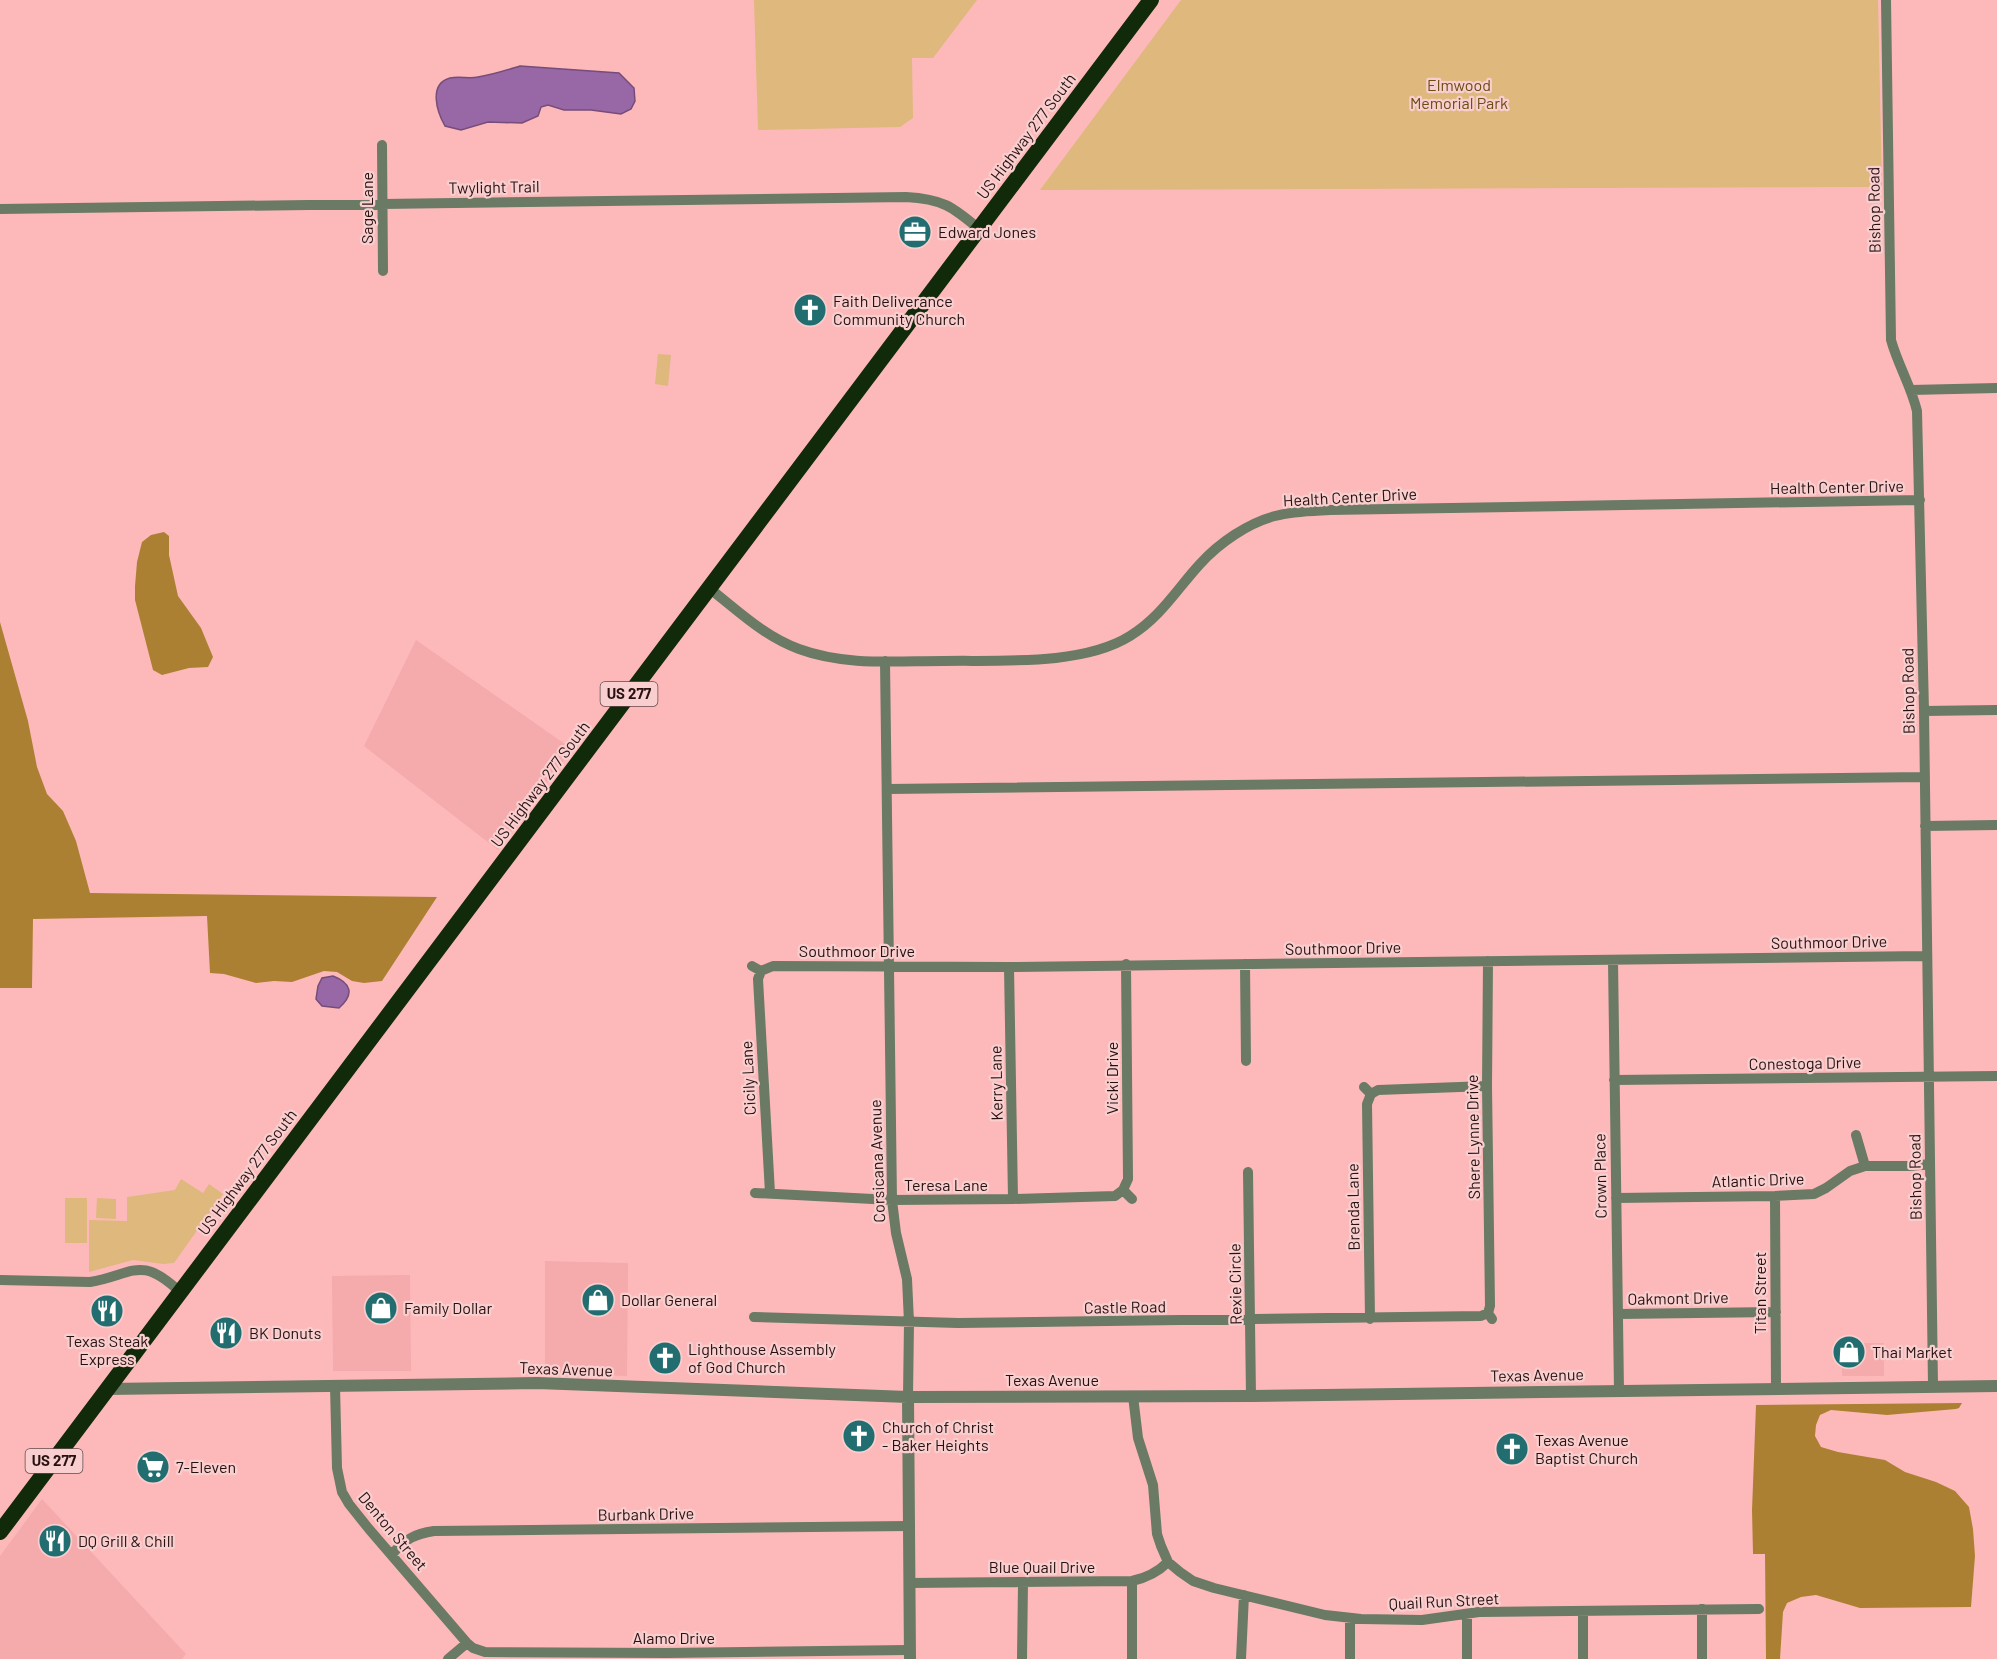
<svg xmlns="http://www.w3.org/2000/svg" width="1997" height="1659" font-family="Barlow,sans-serif">
<style>
.built{fill:#f5aaab}
.green{fill:#deb87c}
.forest{fill:#ac8032}
.water{fill:#9867a6;stroke:#764d79;stroke-width:1.5}
.lines{fill:none;stroke-linecap:round;stroke-linejoin:round}
.minor{stroke:#6a7a65;stroke-width:10}
.tertiary{stroke:#6a7a65;stroke-width:12}
.trunk{stroke:#112a09;stroke-width:16}
.labels{text-anchor:middle;stroke-width:4.5;stroke-linejoin:round;paint-order:stroke}
.shield{fill:#f8cece;stroke:#66494a;stroke-width:1.5}
.shield-label{font-size:15px;font-weight:bold;fill:#281011}
.park-label{font-size:16px;fill:#6c4d13;stroke:#f8cece}
.street-label{font-size:16px;fill:#281011;stroke:#f8cece}
.poi-label{font-size:16px;fill:#281011;stroke:#f8cece;text-anchor:start}
</style>
<rect width="100%" height="100%" fill="#fdb9ba"/>
<path class="built" d="M416,640L572,749L498,850L364,746Z
M545,1261L628,1263L627,1376L545,1373Z
M410,1275L411,1371H333L332,1276Z
M1841,1343H1884V1376H1842Z
M42,1499L186,1654L182,1659H0V1556Z"/>
<path class="green" d="M754,0H977L933,58H912L913,118L900,127L758,130Z
M1181,0H1878L1882,187L1040,190Z
M658,354L671,355L668,386L655,384Z
M181,1179L203,1193L209,1184L223,1194L174,1263L163,1264L133,1260L89,1272V1220L127,1221V1197L175,1190Z
M65,1198H87V1243H65Z
M97,1198L116,1199V1219L96,1218Z"/>
<path class="forest" d="M164,532L169,536V555L178,596L201,628L213,657L208,667L189,668L162,675L153,670L135,600V586L137,562L142,542L151,535Z
M0,622L28,721L37,767L47,794L63,811L76,841L90,893L437,897L382,981L364,983L352,981L337,972L324,971L292,982L274,981L256,983L224,974L210,973L207,916L33,919L32,988H0Z
M1962,1403L1959,1408L1956,1409L1887,1415L1831,1410L1820,1415L1816,1425L1815,1436L1821,1447L1838,1452L1885,1460L1905,1472L1936,1482L1955,1491L1969,1507L1973,1529L1975,1556L1971,1607L1860,1608L1816,1595L1801,1597L1787,1603L1783,1612L1780,1659H1766L1765,1554H1753L1752,1510L1756,1405Z"/>
<path class="water" d="M520,66L619,73L634,88L635,101L631,109L621,114L591,110H564L548,105L541,107L538,116L522,123L488,122L461,130L445,126C437,112 428,84 450,78C460,76 469,79 478,77C492,75 507,70 520,66Z
M333,976C351,983 355,994 339,1008L322,1006L316,999L318,986L322,978Z"/>
<g class="lines">
<path class="minor" d="M1886,0L1891,340C1898,365 1911,386 1917,411L1924,711L1933,1386
M382,145L383,271
M0,209L906,197C942,199 952,206 979,229
M1911,390L1997,388
M709,588C737,610 765,637 799,649C845,666 895,661 943,661C999,660 1082,666 1130,636C1160,618 1177,589 1200,564C1219,543 1248,523 1275,516C1293,511 1311,511 1330,510L1920,500
M885,661L892,1200L896,1233L907,1279L909,1322L908,1397
M1924,711L1997,710
M888,789L1924,777
M1925,826L1997,825
M1613,961L1619,1391
M1245,964L1246,1061
M752,966L761,971L758,979L770,1193
M1009,967L1013,1199
M761,971L773,966L1009,967L1926,956
M1614,1080L1997,1076
M1364,1087L1371,1094L1378,1090L1487,1086
M1856,1135L1865,1166
M1248,1172L1251,1396
M1123,1190L1128,1179L1126,964
M755,1193L892,1200L1013,1199L1115,1196L1123,1190L1132,1199
M1775,1196L1776,1389
M1616,1198L1775,1196L1814,1194L1826,1188L1850,1171L1865,1166H1909L1930,1164
M0,1280L90,1282C133,1275 140,1254 180,1292
M1488,1313L1490,1306L1487,1086L1488,961
M1618,1314L1776,1312
M754,1317L958,1323L1481,1316L1488,1313L1492,1319
M1370,1319L1367,1104L1371,1094
M335,1386L337,1468L342,1492L349,1504L369,1529L467,1643
M1133,1396L1138,1438L1153,1485L1157,1534L1161,1546L1168,1562L1180,1572L1193,1581L1214,1588L1325,1615L1361,1619L1422,1620L1479,1612L1759,1609
M392,1554C406,1539 414,1534 434,1531L909,1526
M1132,1581V1659
M909,1583L1132,1581C1146,1578 1158,1572 1168,1562
M1702,1609V1659
M1583,1611V1659
M1467,1614V1659
M1350,1618V1659
M448,1659L467,1643L473,1648L485,1652L667,1653L909,1650
M1022,1659L1023,1582
M1241,1659L1244,1595"/>
<path class="tertiary" d="M107,1389L537,1383L908,1397L1251,1396L1997,1386
M908,1397L910,1659"/>
<path class="trunk" d="M0,1532L1151,0"/>
</g>
<defs>
<symbol id="office-disc" viewBox="-11 -11 22 22"><circle r="9.5" fill="#216d6f" stroke="#f8cece"/><path d="M-6-3h4V-5.5h4V-3h4V5H-6ZM-1-4.5V-3h2v-1.5ZM-6 0V1H6V0Z" fill="#fff"/></symbol>
<symbol id="church-disc" viewBox="-11 -11 22 22"><circle r="9.5" fill="#216d6f" stroke="#f8cece"/><path d="M-1.2-6h2.4v3.5h3.3v2.4h-3.3V6h-2.4V-.1h-3.3v-2.4h3.3Z" fill="#fff"/></symbol>
<symbol id="shop-disc" viewBox="-11 -11 22 22"><circle r="9.5" fill="#216d6f" stroke="#f8cece"/><path d="M-5-2.5h2.3a2.7 3.5 0 0 1 5.4 0H5L5.5 6h-11ZM-1.5-2.5h3a1.5 2.3 0 0 0-3 0Z" fill="#fff"/></symbol>
<symbol id="restaurant-disc" viewBox="-11 -11 22 22"><circle r="9.5" fill="#216d6f" stroke="#f8cece"/><path d="M-5-6h1v4h1v-4h1v4h1v-4h1v5L-1.5 .5V6h-2V.5L-5-1ZM5-6V6H3V1.5H1.5Q1.5-4 5-6Z" fill="#fff"/></symbol>
<symbol id="supermarket-disc" viewBox="-11 -11 22 22"><circle r="9.5" fill="#216d6f" stroke="#f8cece"/><path d="M-6-5.5h2.5l.6 2H6L4.5 2H-2.5L-4.4-4H-6ZM-1.5 3.2a1.3 1.3 0 1 0 .1 0ZM3 3.2a1.3 1.3 0 1 0 .1 0Z" fill="#fff"/></symbol>
</defs>
<g fill-rule="evenodd">
<use href="#office-disc" x="896" y="213" width="38" height="38"/>
<use href="#church-disc" x="791" y="291" width="38" height="38"/>
<use href="#shop-disc" x="579" y="1281" width="38" height="38"/>
<use href="#shop-disc" x="362" y="1289" width="38" height="38"/>
<use href="#restaurant-disc" x="88" y="1292" width="38" height="38"/>
<use href="#restaurant-disc" x="207" y="1314" width="38" height="38"/>
<use href="#shop-disc" x="1830" y="1333" width="38" height="38"/>
<use href="#church-disc" x="646" y="1339" width="38" height="38"/>
<use href="#church-disc" x="840" y="1417" width="38" height="38"/>
<use href="#church-disc" x="1493" y="1430" width="38" height="38"/>
<use href="#supermarket-disc" x="134" y="1448" width="38" height="38"/>
<use href="#restaurant-disc" x="36" y="1522" width="38" height="38"/>
</g>
<g class="labels">
<g class="shield">
<rect x="600.5" y="682" width="57" height="24" rx="4.5"/>
<rect x="25.5" y="1449" width="57" height="24" rx="4.5"/>
</g>
<g class="shield-label">
<text x="629" y="699">US 277</text>
<text x="54" y="1466">US 277</text>
</g>
<g class="park-label">
<text x="1459" y="91">Elmwood<tspan x="1459" dy="18">Memorial Park</tspan></text>
</g>
<g class="street-label">
<text transform="translate(1026 136) rotate(-53)" y="6">US Highway 277 South</text>
<text transform="translate(494 187) rotate(-1)" y="6">Twylight Trail</text>
<text transform="translate(367 208) rotate(-90)" y="6">Sage Lane</text>
<text transform="translate(1874 210) rotate(-91)" y="6">Bishop Road</text>
<text transform="translate(1837 487) rotate(-1)" y="6">Health Center Drive</text>
<text transform="translate(1350 497) rotate(-3)" y="6">Health Center Drive</text>
<text transform="translate(1908 691) rotate(-91)" y="6">Bishop Road</text>
<text transform="translate(540 784) rotate(-53)" y="6">US Highway 277 South</text>
<text transform="translate(1829 942) rotate(-1)" y="6">Southmoor Drive</text>
<text transform="translate(1343 948) rotate(-1)" y="6">Southmoor Drive</text>
<text x="857" y="957">Southmoor Drive</text>
<text transform="translate(1805 1063) rotate(-1)" y="6">Conestoga Drive</text>
<text transform="translate(748 1078) rotate(-93)" y="6">Cicily Lane</text>
<text transform="translate(1112 1078) rotate(-90)" y="6">Vicki Drive</text>
<text transform="translate(996 1083) rotate(-91)" y="6">Kerry Lane</text>
<text transform="translate(1473 1137) rotate(-91)" y="6">Shere Lynne Drive</text>
<text transform="translate(877 1161) rotate(-92)" y="6">Corsicana Avenue</text>
<text transform="translate(247 1172) rotate(-53)" y="6">US Highway 277 South</text>
<text transform="translate(1600 1176) rotate(-91)" y="6">Crown Place</text>
<text transform="translate(1915 1177) rotate(-91)" y="6">Bishop Road</text>
<text transform="translate(1758 1180) rotate(-2)" y="6">Atlantic Drive</text>
<text x="946" y="1191">Teresa Lane</text>
<text transform="translate(1353 1207) rotate(-91)" y="6">Brenda Lane</text>
<text transform="translate(1235 1284) rotate(-91)" y="6">Rexie Circle</text>
<text transform="translate(1760 1293) rotate(-90)" y="6">Titan Street</text>
<text transform="translate(1678 1298) rotate(-1)" y="6">Oakmont Drive</text>
<text transform="translate(1125 1307) rotate(-1)" y="6">Castle Road</text>
<text transform="translate(566 1369) rotate(2)" y="6">Texas Avenue</text>
<text transform="translate(1537 1375) rotate(-1)" y="6">Texas Avenue</text>
<text x="1052" y="1386">Texas Avenue</text>
<text transform="translate(646 1514) rotate(-1)" y="6">Burbank Drive</text>
<text transform="translate(393 1531) rotate(50)" y="6">Denton Street</text>
<text x="1042" y="1573">Blue Quail Drive</text>
<text transform="translate(1444 1601) rotate(-3)" y="6">Quail Run Street</text>
<text x="674" y="1644">Alamo Drive</text>
</g>
<g class="poi-label">
<text x="938" y="238">Edward Jones</text>
<text x="833" y="307">Faith Deliverance<tspan x="833" dy="18">Community Church</tspan></text>
<text x="621" y="1306">Dollar General</text>
<text x="404" y="1314">Family Dollar</text>
<text x="249" y="1339">BK Donuts</text>
<text x="107" y="1347" text-anchor="middle">Texas Steak<tspan x="107" dy="18">Express</tspan></text>
<text x="688" y="1355">Lighthouse Assembly<tspan x="688" dy="18">of God Church</tspan></text>
<text x="1872" y="1358">Thai Market</text>
<text x="882" y="1433">Church of Christ<tspan x="882" dy="18">- Baker Heights</tspan></text>
<text x="1535" y="1446">Texas Avenue<tspan x="1535" dy="18">Baptist Church</tspan></text>
<text x="176" y="1473">7-Eleven</text>
<text x="78" y="1547">DQ Grill &amp; Chill</text>
</g>
</g>
</svg>
